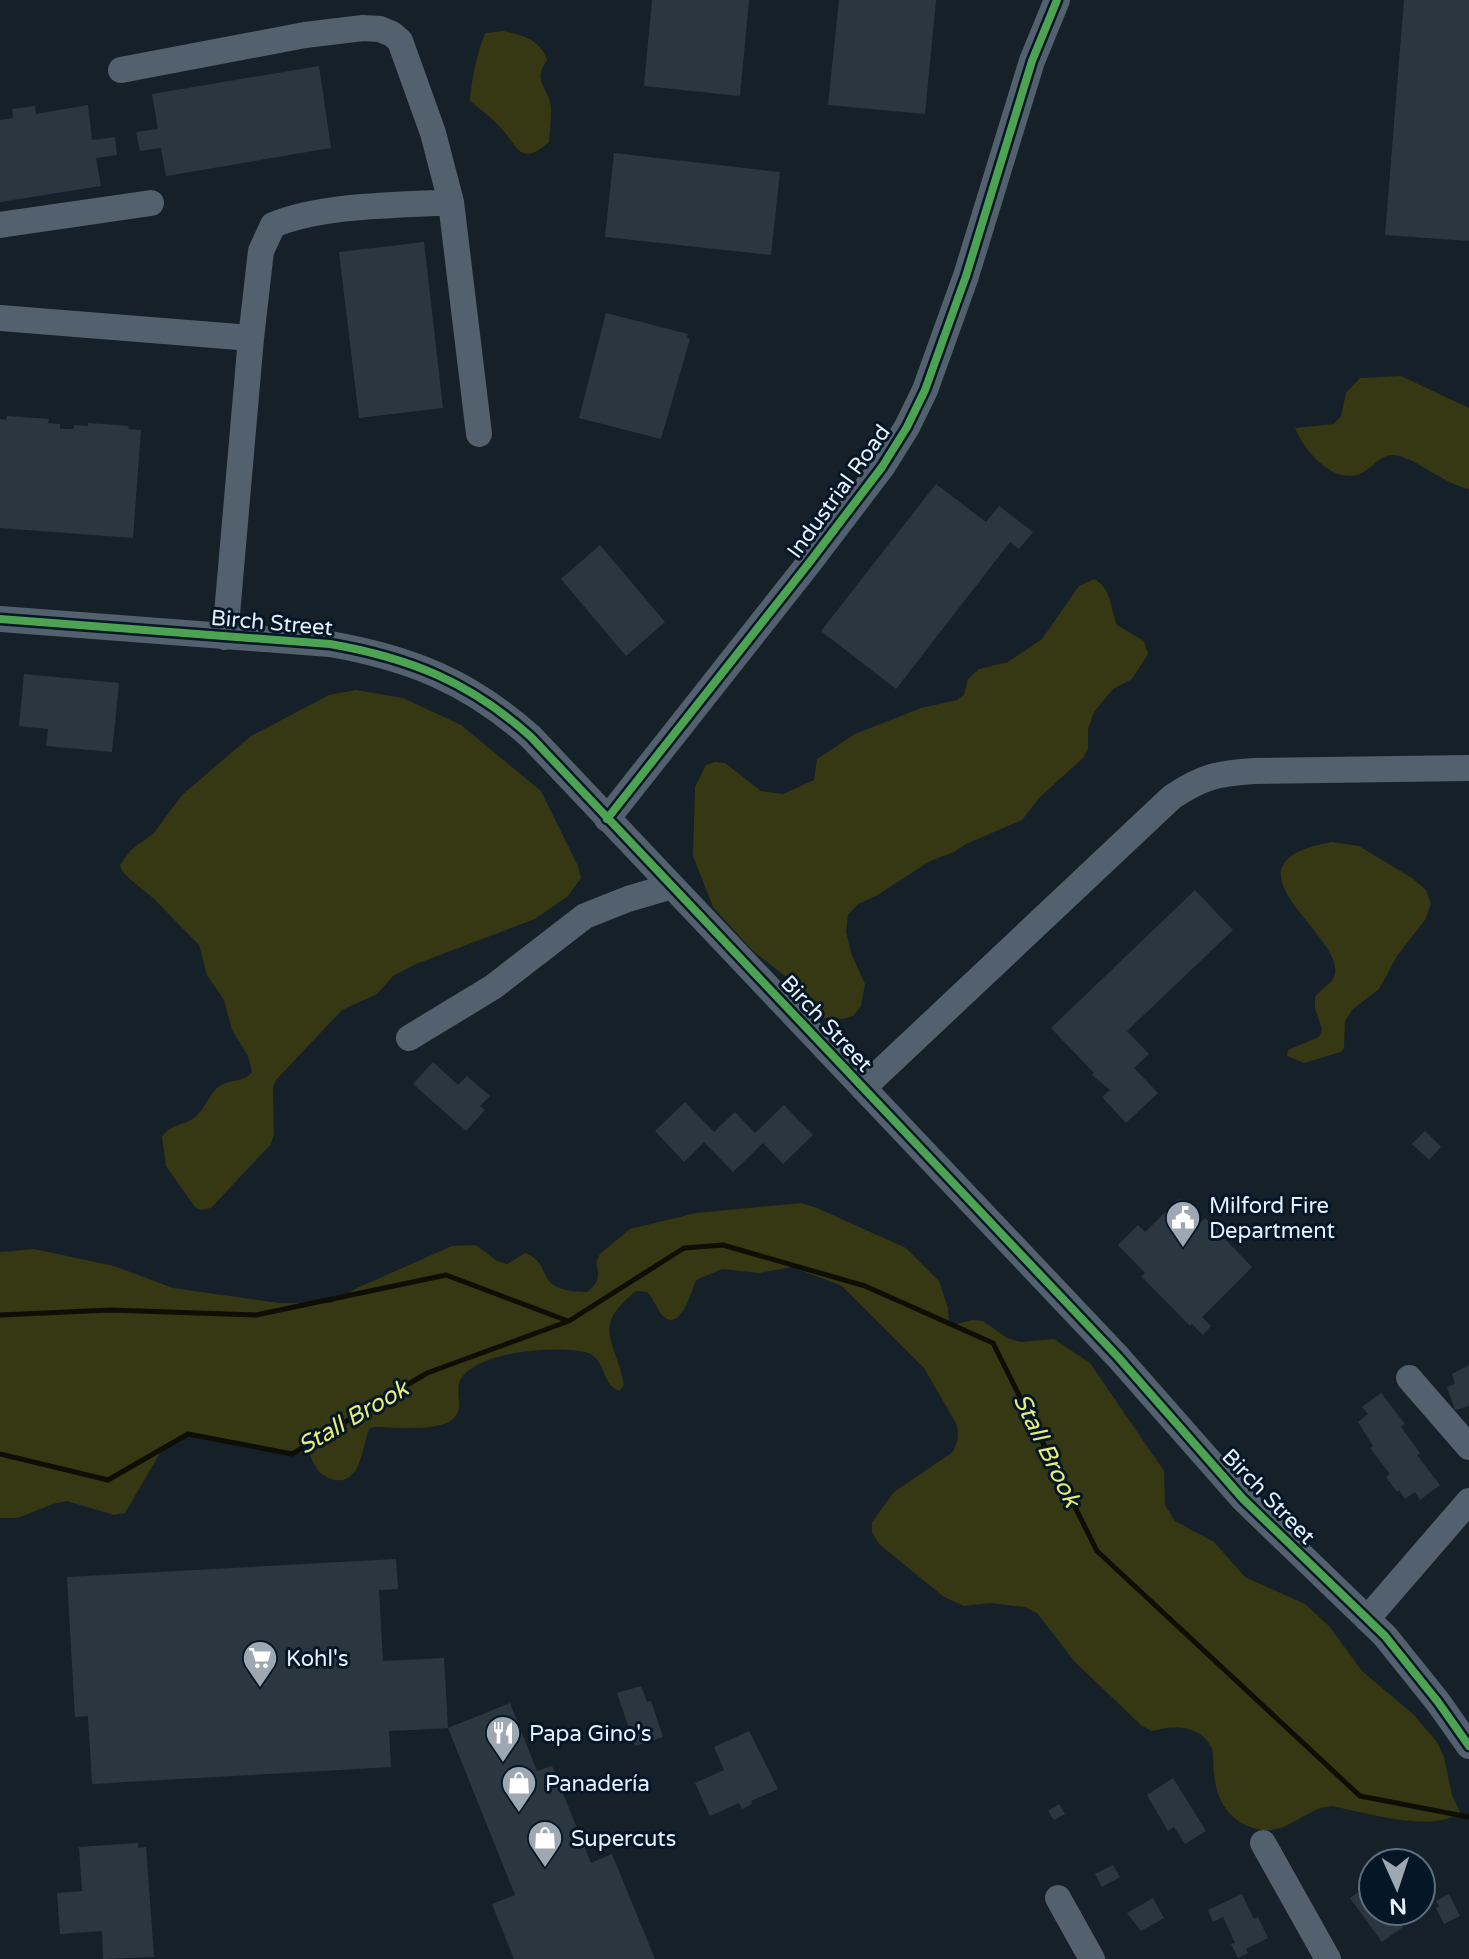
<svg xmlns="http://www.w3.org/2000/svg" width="1469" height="1959" font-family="'Varela Round',sans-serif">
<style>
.green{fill:#363713}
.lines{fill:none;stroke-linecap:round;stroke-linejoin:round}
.stream{stroke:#0e0e04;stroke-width:5}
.building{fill:#2b3740}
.minor{stroke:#52616d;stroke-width:26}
.cycleway-casing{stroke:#051727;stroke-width:13}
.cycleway{stroke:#4ca352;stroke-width:8}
.labels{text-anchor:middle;stroke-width:6;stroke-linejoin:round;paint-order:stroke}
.street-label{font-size:22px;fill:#e5f1fd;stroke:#051727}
.poi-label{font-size:22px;fill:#e5f1fd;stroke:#051727;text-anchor:start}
.water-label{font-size:24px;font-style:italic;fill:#eaec73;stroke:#051727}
</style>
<rect width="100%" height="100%" fill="#162029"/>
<path class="green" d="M503,31C522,35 541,40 547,60C531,84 550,86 551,109C551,120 550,131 549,142C520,168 518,146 500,127C491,117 480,109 470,101C470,88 479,42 486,33Z
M1401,376L1469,408V489C1445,484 1424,464 1400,456C1380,450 1373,471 1356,475C1330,482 1303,448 1295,428L1334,424L1341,416L1346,393L1360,378Z
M1094,579C1112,589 1110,607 1117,625L1144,641L1148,654L1132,679L1113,689L1094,712L1088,729V749L1083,758L1040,797L1022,820L966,844L954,852L930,861L876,896L858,904L848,915L846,931L851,953L865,984L861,1006L853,1016L843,1019L825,1018L808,1009L794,983L753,951L713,907L693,856L695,787L706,765L715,762L725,763L761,791L783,794L814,780L817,759L855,734L921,708L957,700L964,695L968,679L979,669L1008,662L1042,639L1079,586Z
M356,690L403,698L461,725L541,791L578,866L581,878L568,896L535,919L416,964L393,976L377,994L342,1010L276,1080L273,1087L274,1134L271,1144L211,1208L201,1210L195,1207L166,1166L162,1137C170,1124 183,1126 194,1118C206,1109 210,1090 223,1084C235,1079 244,1082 252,1072L248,1056L232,1030L224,1000L207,975L199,945L153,898L131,880L122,871L120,865L131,850L154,833L182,795L251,736L329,695Z
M1332,842L1359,846L1412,878L1426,890L1431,904L1425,920L1397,956L1379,989L1352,1010L1345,1021L1344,1048L1341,1052L1304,1063L1287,1056L1288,1050L1319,1037L1322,1030L1315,1008V997C1321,988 1333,984 1335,974C1342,937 1237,878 1302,850C1311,846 1322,844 1332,842Z
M801,1203L817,1208L906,1248L939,1281L948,1308L949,1326L972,1320L983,1321L1007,1338L1021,1342L1054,1339L1090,1363L1164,1471L1165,1505L1175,1521L1214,1542L1245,1577L1305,1604L1329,1626L1362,1671L1413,1714L1437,1742L1444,1757L1452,1795L1460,1812C1436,1834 1362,1812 1332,1806C1307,1807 1288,1834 1262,1830C1232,1825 1217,1804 1214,1774C1213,1766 1214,1755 1212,1749C1201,1724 1173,1725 1152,1731L1142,1726L1075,1662L1037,1613L1025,1607L990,1603L964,1606L944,1597L879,1544L872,1532V1522L894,1492L953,1452L958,1439L957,1425L924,1368L842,1286L792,1267L759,1273L722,1269L696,1280C692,1290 680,1336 661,1314C656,1307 654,1299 647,1292L636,1291C590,1328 616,1340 624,1385L620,1391C600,1385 607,1357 585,1352C557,1345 470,1351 459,1383C456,1395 464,1409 453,1419C438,1432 394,1427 374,1427L369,1429C362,1447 361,1488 331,1479C319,1475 314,1466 310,1455L200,1434L177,1439L164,1446L125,1513L114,1515L67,1501L53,1504L18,1518H0V1252L34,1249L114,1266L173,1288L279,1303H331L357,1288L452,1246L476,1245L497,1261L507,1264L525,1253C556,1265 530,1291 587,1292C599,1282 600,1277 596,1262L600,1254L630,1229L696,1213Z"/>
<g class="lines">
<path class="stream" d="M0,1315L110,1310L256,1315L446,1275L568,1321
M0,1454L108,1480L188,1434L292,1454L427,1373L569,1321L684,1248L723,1245L865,1286L993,1343L1097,1551L1360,1796L1469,1817"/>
</g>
<path class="building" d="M652,0H749L740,96L644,86Z
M839,0H936L925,114L828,105Z
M1404,0H1469V241L1385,235Z
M319,66L331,148L166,176L161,148L140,151L136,132L158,129L152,94Z
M88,105L92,140L115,137L117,155L96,158L101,186L0,202V120L13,118L12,109L35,106L36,114Z
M614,153L780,172L771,255L605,237Z
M424,242L443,408L359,418L339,252Z
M606,313L688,334L687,337L690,339L661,439L579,418Z
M7,416L49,419L48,423L60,424V429H74V425L88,426V423L129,426L128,429L141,430L133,538L0,528V419L6,420Z
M936,484L986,522L999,506L1033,532L1019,549L1010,542L896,689L821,631Z
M600,545L665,622L626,656L561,579Z
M24,674L119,683L112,752L46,746L48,729L19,726Z
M1195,890L1233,930L1127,1031L1149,1054L1134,1068L1158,1093L1126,1123L1102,1097L1110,1090L1092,1075L1094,1073L1051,1028Z
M433,1062L458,1085L467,1076L490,1096L480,1106L485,1110L466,1131L413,1084Z
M685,1102L714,1132L735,1112L755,1133L784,1105L813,1135L783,1164L763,1143L733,1172L704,1142L684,1162L655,1131Z
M1425,1131L1441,1147L1429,1160L1412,1144Z
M1179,1199L1201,1222L1205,1218L1208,1221L1217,1220L1218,1232L1252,1267L1202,1317L1211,1326L1203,1335L1192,1324L1190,1326L1141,1276L1145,1273L1118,1245L1138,1225L1145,1232Z
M1469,1365V1406L1455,1410L1447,1387L1455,1384L1452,1374Z
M1381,1393L1405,1424L1401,1427L1420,1453L1417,1455L1440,1485L1420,1500L1415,1492L1405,1499L1399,1490L1397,1492L1386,1477L1390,1474L1370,1448L1373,1446L1358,1422L1368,1414L1362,1407Z
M396,1559L398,1589L379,1590L383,1661L444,1658L448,1728L510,1703L537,1771L552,1766L591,1863L612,1854L655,1959H514L492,1904L515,1895L448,1728L389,1731L391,1767L92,1784L88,1716L75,1717L67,1577Z
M641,1686L647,1702L651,1701L663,1737L635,1746L617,1693Z
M749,1731L778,1789L751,1801L752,1804L742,1809L739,1803L710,1816L695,1783L724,1770L714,1747Z
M1173,1778L1206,1831L1185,1844L1174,1827L1168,1831L1147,1795Z
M1059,1804L1065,1814L1054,1820L1048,1811Z
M138,1843V1848L146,1847L154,1957L103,1959L102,1931L60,1934L57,1893L82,1891L79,1847Z
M1416,1853L1425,1867L1421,1869V1863H1409L1407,1859Z
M1113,1865L1120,1877L1102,1887L1095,1874Z
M1367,1886L1373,1895V1911H1391L1403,1927L1382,1942L1350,1898Z
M1242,1894L1254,1919L1258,1917L1268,1938L1246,1949L1248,1953L1238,1958L1231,1944L1235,1943L1223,1917L1213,1922L1208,1910Z
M1449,1894L1460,1916L1444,1924L1436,1908L1439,1906L1436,1901Z
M1153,1898L1164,1918L1141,1931L1127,1913Z"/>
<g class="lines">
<path class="minor" d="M121,70L305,35L363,28L380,29L392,34L400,41L433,133L451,202L479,434
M0,225L151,203
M0,318L251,338L261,251L273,225C325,204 395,206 451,202
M0,619L330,644C410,658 470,682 531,737L1118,1357L1243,1499L1385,1636L1438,1702L1469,1746
M225,637L251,338
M607,819L809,563L882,467L907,427L925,390L966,276L1032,61L1057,0
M409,1038L493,987L585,916L628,899L672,886
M863,1088L1172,797C1202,777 1218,773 1254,771L1469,768
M1409,1378L1469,1447
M1367,1619L1469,1501
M1263,1843L1328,1959
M1058,1898L1092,1959"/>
<defs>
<path id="cycleway" d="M0,619L330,644C410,658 470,682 531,737L1118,1357L1243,1499L1385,1636L1438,1702L1469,1746
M607,819L809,563L882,467L907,427L925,390L966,276L1032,61L1057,0"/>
</defs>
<use href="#cycleway" class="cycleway-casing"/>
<use href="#cycleway" class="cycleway"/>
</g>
<defs>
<symbol id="civic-pin" viewBox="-11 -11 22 30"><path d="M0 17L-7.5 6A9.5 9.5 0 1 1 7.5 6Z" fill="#9da8b3" stroke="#051727"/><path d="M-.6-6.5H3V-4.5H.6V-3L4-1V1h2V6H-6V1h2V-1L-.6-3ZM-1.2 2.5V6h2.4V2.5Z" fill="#fff"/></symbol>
<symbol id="supermarket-pin" viewBox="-11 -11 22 30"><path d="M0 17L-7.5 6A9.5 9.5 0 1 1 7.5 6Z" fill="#9da8b3" stroke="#051727"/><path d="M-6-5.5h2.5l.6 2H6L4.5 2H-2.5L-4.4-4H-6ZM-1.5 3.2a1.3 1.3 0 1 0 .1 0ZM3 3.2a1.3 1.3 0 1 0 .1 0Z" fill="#fff"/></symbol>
<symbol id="restaurant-pin" viewBox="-11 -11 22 30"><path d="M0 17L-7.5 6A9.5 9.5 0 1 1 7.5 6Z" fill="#9da8b3" stroke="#051727"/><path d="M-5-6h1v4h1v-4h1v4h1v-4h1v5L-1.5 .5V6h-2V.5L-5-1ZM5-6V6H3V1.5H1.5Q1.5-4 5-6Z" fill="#fff"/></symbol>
<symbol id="shop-pin" viewBox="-11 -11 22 30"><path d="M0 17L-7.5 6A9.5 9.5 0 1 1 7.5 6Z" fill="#9da8b3" stroke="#051727"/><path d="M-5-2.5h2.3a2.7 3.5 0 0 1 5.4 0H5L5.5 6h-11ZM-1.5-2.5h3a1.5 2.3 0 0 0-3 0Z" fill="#fff"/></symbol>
</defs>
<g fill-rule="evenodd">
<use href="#civic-pin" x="1163" y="1198" width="40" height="54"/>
<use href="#supermarket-pin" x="240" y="1638" width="40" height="54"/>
<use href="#restaurant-pin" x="483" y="1713" width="40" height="54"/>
<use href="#shop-pin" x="499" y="1763" width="40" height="54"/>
<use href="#shop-pin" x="525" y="1818" width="40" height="54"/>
</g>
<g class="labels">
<g class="street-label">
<text transform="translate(838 491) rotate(-54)" y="8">Industrial Road</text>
<text transform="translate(272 622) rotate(5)" y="8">Birch Street</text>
<text transform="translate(827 1023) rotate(47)" y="8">Birch Street</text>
<text transform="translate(1269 1496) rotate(46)" y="8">Birch Street</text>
</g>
<g class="poi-label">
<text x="1209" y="1213">Milford Fire<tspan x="1209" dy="25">Department</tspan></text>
<text x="286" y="1666">Kohl's</text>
<text x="529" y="1741">Papa Gino's</text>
<text x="545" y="1791">Panadería</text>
<text x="571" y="1846">Supercuts</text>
</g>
<g class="water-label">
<text transform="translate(353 1417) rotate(-30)" y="8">Stall Brook</text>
<text transform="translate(1047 1450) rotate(64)" y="8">Stall Brook</text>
</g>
</g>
<g transform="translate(1397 1887) rotate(177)"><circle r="38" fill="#051727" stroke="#5f6e7d" stroke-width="2"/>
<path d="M0-6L14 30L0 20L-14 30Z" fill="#9da8b3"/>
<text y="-12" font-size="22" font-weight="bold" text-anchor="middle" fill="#e5f1fd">N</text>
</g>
</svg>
